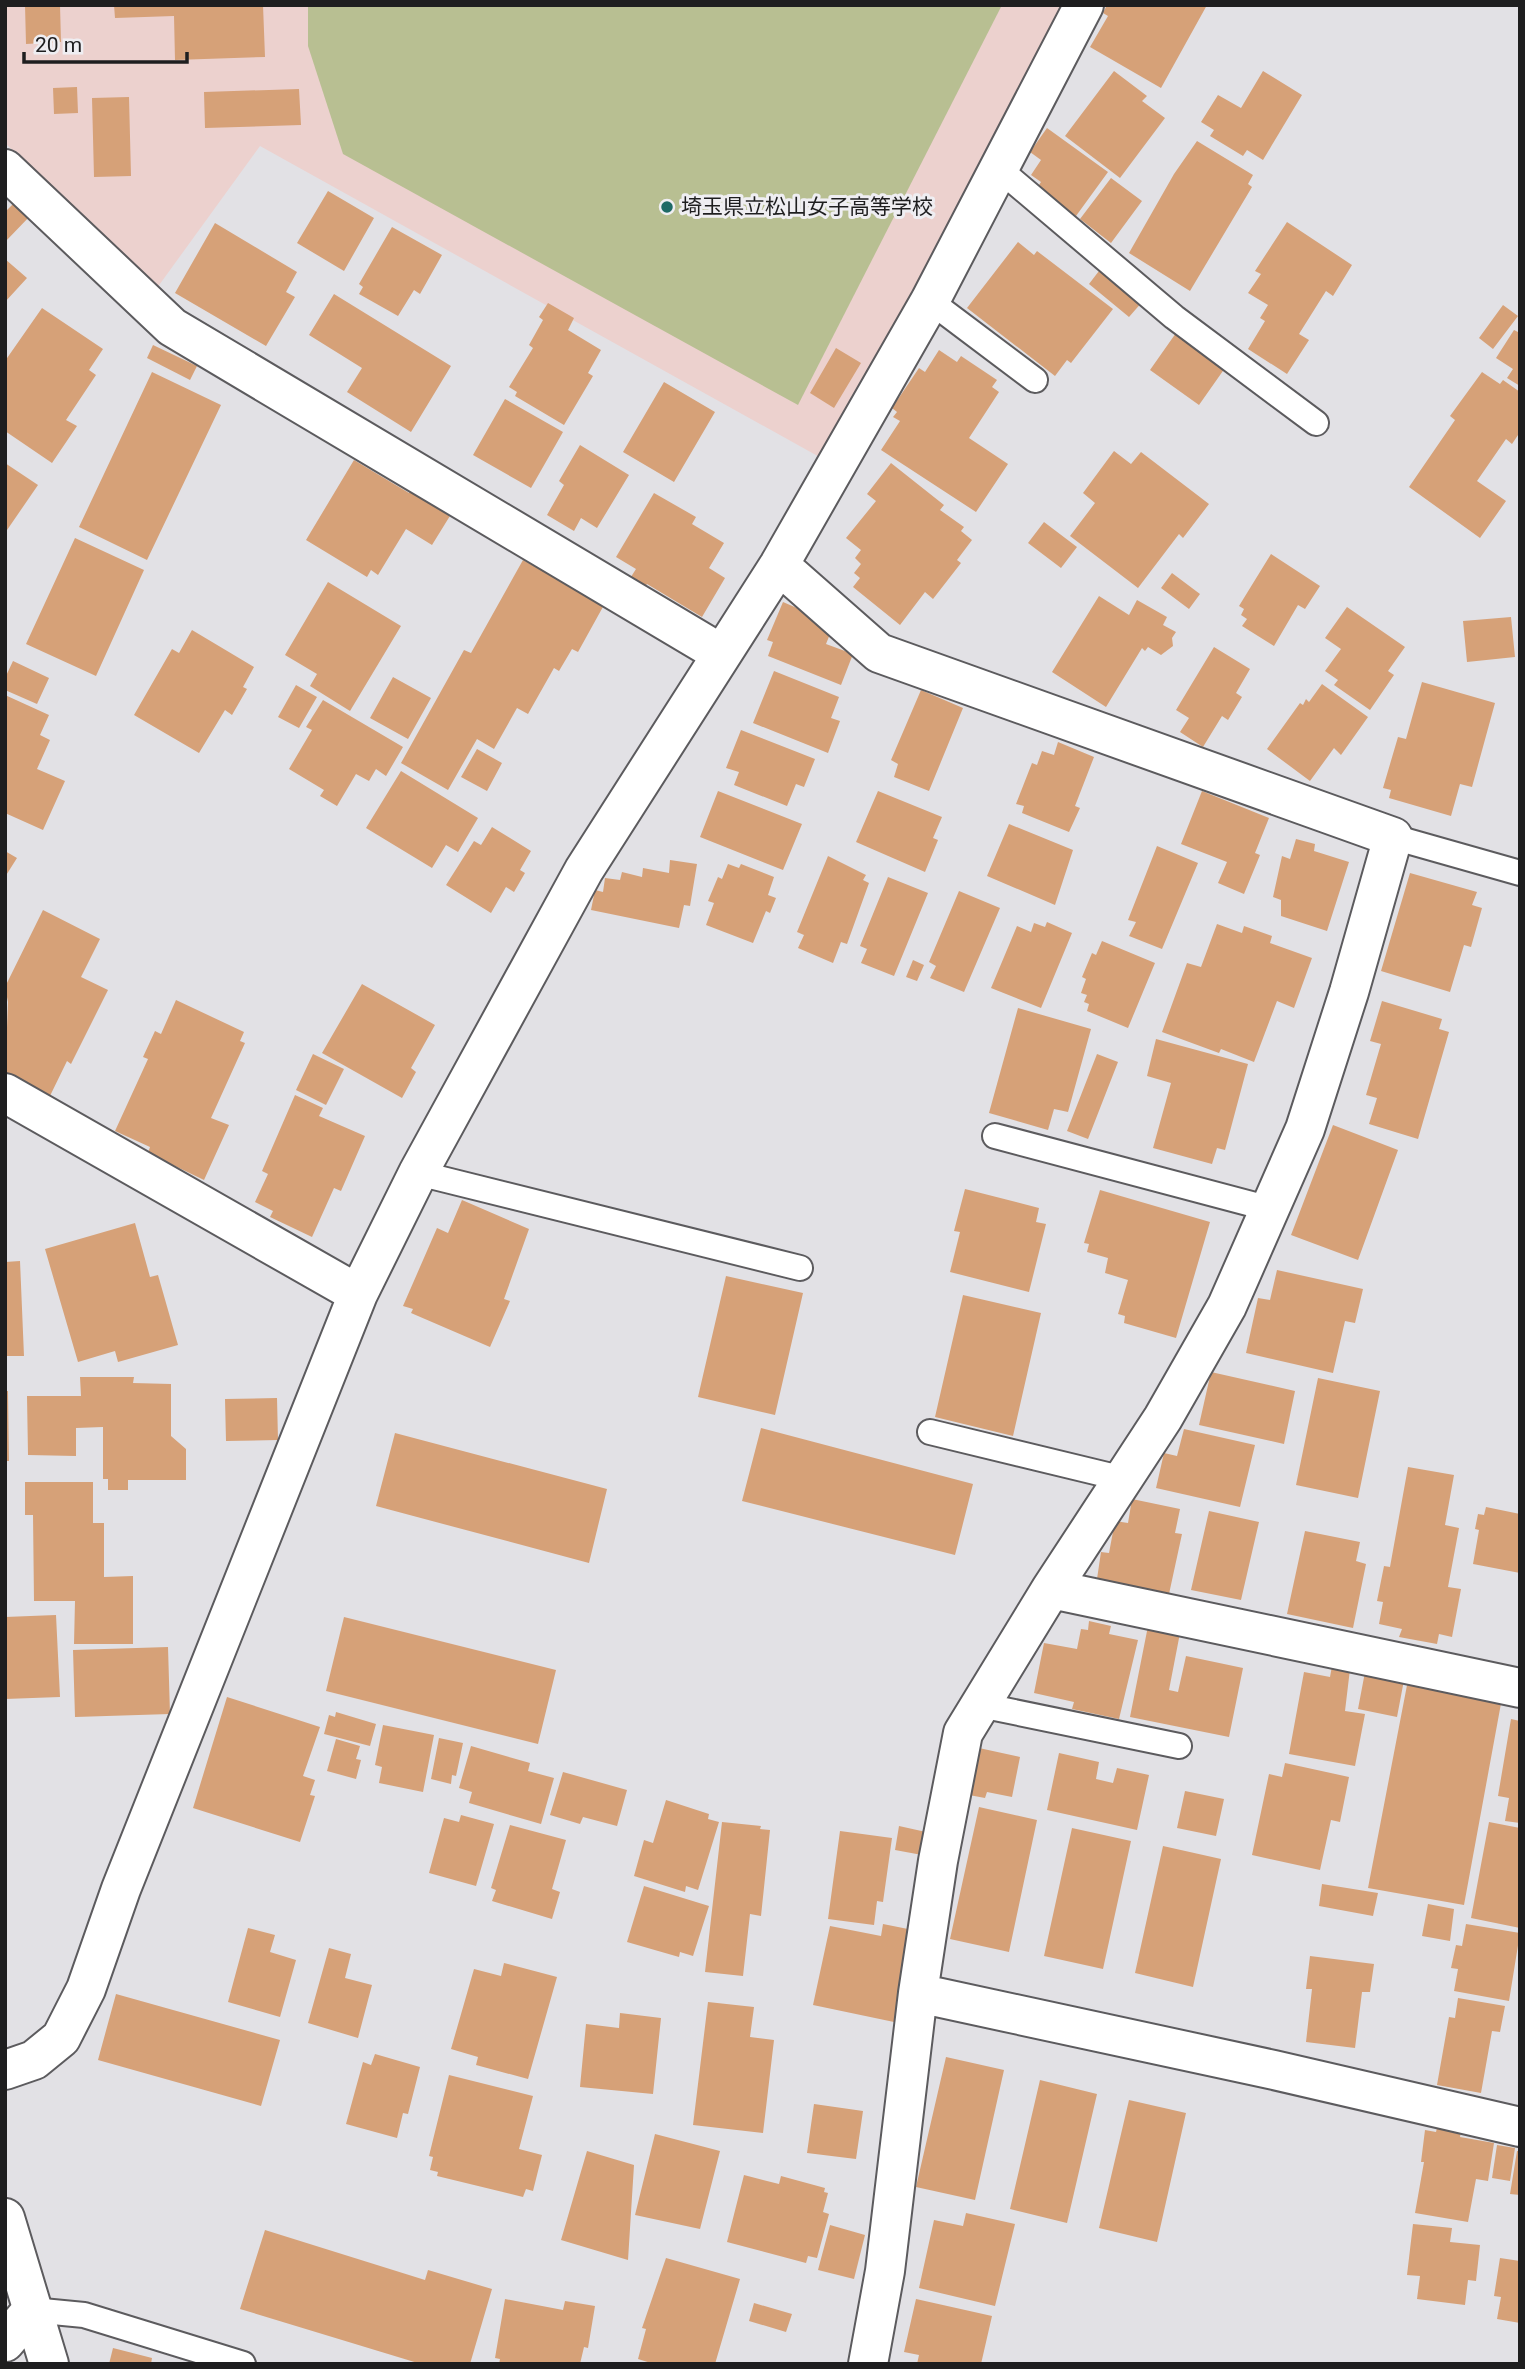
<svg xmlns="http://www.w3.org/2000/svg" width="1525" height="2369" font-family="Roboto,'Noto Sans JP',sans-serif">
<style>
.education{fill:#ecd1ce}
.green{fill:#b8bf92}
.building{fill:#d6a178}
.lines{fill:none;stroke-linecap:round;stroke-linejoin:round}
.lane-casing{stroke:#5c5b5e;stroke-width:28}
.street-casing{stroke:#5c5b5e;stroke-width:42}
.secondary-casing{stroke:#5c5b5e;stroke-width:42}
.lane{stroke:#fff;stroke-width:24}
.street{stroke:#fff;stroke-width:38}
.secondary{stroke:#fff;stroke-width:38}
.poi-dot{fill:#1e6a65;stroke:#efeef2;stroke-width:2.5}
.labels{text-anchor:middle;stroke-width:6;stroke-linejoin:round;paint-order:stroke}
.poi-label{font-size:21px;fill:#1e1e1f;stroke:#efeef2;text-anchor:start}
</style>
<rect width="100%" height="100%" fill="#e2e1e5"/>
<path class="education" d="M5,5H1066L932,269L823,459L260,146L157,288L5,143Z"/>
<path class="green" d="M308,5H1002L798,405L343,154L308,46Z"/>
<path class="building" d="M25,5H60L61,42L26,44Z
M114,5H263L265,57L175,60L174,16L115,18Z
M1107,5H1207L1161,88L1090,47L1108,16L1103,13Z
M1114,71L1147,96L1142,101L1165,118L1120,178L1065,136Z
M1263,71L1302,95L1263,160L1247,150L1243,156L1210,136L1214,130L1201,122L1218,95L1241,108Z
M77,87L78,113L54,114L53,88Z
M299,89L301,125L205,128L204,92Z
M129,97L131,176L94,177L92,98Z
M1047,128L1108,172L1076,216L1037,188L1041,182L1031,175L1041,160L1030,152Z
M1197,141L1253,175L1248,184L1252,187L1190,291L1129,253L1174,174Z
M1111,178L1142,201L1111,243L1080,219Z
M328,191L374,218L344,271L297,243Z
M16,201L31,215L5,242V212Z
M1287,222L1352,265L1333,296L1326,291L1299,334L1309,340L1287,374L1248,349L1265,321L1260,318L1268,305L1248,293L1261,274L1255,271Z
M215,223L297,272L286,292L295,297L266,346L175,293Z
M392,227L442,255L420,294L414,290L398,316L359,294L363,287L359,284Z
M1018,242L1034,255L1037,251L1113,309L1071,363L1067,360L1055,376L967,308Z
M5,259L27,278L5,302Z
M1102,267L1143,301L1129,317L1089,284Z
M334,294L451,366L411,432L347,392L362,368L309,335Z
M548,303L574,318L568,330L601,350L588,373L593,376L564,425L515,396L517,392L509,387L533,348L529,345L543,320L539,317Z
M1503,305L1518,316L1493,349L1479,338Z
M42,308L103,349L89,370L96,375L66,420L77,426L52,463L5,431V361Z
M1514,330L1520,333V386L1507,378L1513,369L1496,358Z
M1176,333L1225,368L1199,405L1150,370Z
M153,345L197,366L190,380L147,358Z
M836,348L861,363L834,408L810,393Z
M939,350L957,362L961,356L997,380L992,387L999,392L969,438L1008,464L976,512L881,450L900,421L893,417L897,412L892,408L919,368L925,372Z
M152,372L221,405L147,560L79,527Z
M1482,372L1500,384L1503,380L1520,392V432L1512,444L1506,439L1477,481L1506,501L1480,538L1409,487L1455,420L1450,416Z
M664,382L715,412L674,482L623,452Z
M505,399L563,432L531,488L473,455Z
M580,445L629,475L597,528L581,518L574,531L547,515L564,485L559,481Z
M1114,451L1131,464L1141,452L1209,504L1183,538L1179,534L1138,588L1070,536L1095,503L1083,493Z
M354,460L409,493L413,486L453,511L432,545L406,529L378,575L371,570L367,577L306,540Z
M5,463L38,485L5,533Z
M891,463L944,505L940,510L964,527L961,531L972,540L957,560L961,563L933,599L925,592L900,625L853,587L860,578L854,573L861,564L855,558L861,550L846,538L876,501L867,494Z
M654,493L696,517L692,524L724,543L709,568L725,578L702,617L647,584L644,588L629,580L636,569L616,557Z
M1044,522L1077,547L1061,568L1028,543Z
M75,538L144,570L96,676L26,644Z
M1271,554L1320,586L1305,609L1298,605L1274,646L1242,626L1247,619L1241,615L1244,609L1239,606Z
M523,560L604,605L578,652L572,649L559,671L554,668L528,714L517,708L494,749L477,739L448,790L401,763L464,650L471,653Z
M1172,573L1200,594L1189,609L1161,588Z
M328,582L401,626L350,711L310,686L317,674L285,655Z
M1099,596L1129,615L1137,600L1167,617L1163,625L1176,632L1172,638L1173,646L1161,655L1148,647L1145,651L1142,648L1106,707L1052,672Z
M783,602L834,624L826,644L853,654L841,685L768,656L773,642L767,640Z
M1347,607L1405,647L1388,671L1394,675L1370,710L1334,685L1338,680L1325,671L1341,649L1325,638Z
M1511,617L1515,657L1467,662L1463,621Z
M192,630L254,667L243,687L247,689L232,715L225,710L199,753L134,715L172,649L179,653Z
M1214,647L1250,669L1236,693L1242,697L1228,720L1222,716L1203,747L1180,732L1189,718L1176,710Z
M13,661L49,678L37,704L5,690V678Z
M774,671L839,697L831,718L840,721L828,753L753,723Z
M393,677L431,698L408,739L370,718Z
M1422,682L1495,703L1472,787L1460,784L1451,816L1389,798L1391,790L1383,788L1398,737L1406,739Z
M1322,684L1368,717L1341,755L1334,748L1310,781L1267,749L1300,703L1303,705L1306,699L1309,702Z
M296,685L317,697L299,728L278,717Z
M921,690L963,708L929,791L894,777L898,764L891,760Z
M5,695L49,715L40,735L50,740L37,769L65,781L43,830L5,813Z
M323,700L403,747L386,776L376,769L369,781L356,774L337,806L320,796L324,790L289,769L312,730L306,727Z
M741,730L815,759L804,787L796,784L787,806L734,785L739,772L726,768Z
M1058,742L1094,757L1075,806L1080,808L1069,832L1022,813L1024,806L1016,804L1032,763L1037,765L1042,751L1054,755Z
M477,749L502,763L487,791L461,777Z
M401,771L478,818L458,852L446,845L432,868L366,828Z
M718,791L802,824L783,870L700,837Z
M878,791L942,817L933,838L938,840L925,872L856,842Z
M1202,791L1269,818L1255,853L1260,855L1244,894L1218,883L1227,862L1181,844Z
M1009,824L1073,850L1055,905L987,876Z
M492,827L531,851L520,870L525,873L514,892L506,887L491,913L446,885L474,841L481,845Z
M1296,839L1315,844L1314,851L1349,862L1327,931L1281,916V900L1273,897L1282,856L1290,859Z
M1157,846L1198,863L1162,949L1129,936L1136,922L1128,920Z
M5,851L17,858L5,877Z
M828,856L866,875L863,880L869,883L847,944L841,942L833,963L798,948L804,935L797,932Z
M670,860L697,864L690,906L684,905L679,928L591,910L595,890L603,892L605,878L620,880L622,872L642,877L643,868L669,873Z
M728,864L739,868L741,864L774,877L768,895L776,898L770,913L766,911L753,943L706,925L714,903L708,901L718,877L722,879Z
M1410,873L1477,892L1472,905L1482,908L1471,947L1464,945L1450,992L1381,971Z
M888,877L928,893L894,976L861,963L867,949L860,946Z
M959,891L1000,908L964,992L930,978L936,966L929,962Z
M43,910L100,939L81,977L108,990L71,1064L67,1061L48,1100L5,1078L8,1002L5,987Z
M1047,922L1072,933L1041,1008L991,988L1017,926L1031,932L1034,923L1045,927Z
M1217,924L1242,933L1244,926L1272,936L1270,943L1312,958L1294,1008L1277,1001L1254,1062L1221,1049L1219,1053L1162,1032L1187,963L1201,967Z
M1102,941L1155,963L1128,1028L1087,1011L1089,1004L1084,1002L1087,995L1081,993L1086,979L1082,977L1092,953L1096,955Z
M913,960L924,965L917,981L906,977Z
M362,984L435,1025L411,1068L416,1072L402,1098L322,1053Z
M176,1000L244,1032L240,1041L245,1043L211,1118L229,1125L204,1180L148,1153L150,1147L115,1131L148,1059L143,1057L155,1031L161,1034Z
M1382,1001L1442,1019L1439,1029L1449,1032L1418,1139L1369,1124L1377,1098L1366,1095L1381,1044L1370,1041Z
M1018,1008L1091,1029L1068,1112L1054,1109L1048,1130L989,1113Z
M1156,1039L1248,1064L1225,1150L1217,1148L1212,1164L1153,1148L1171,1083L1147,1076Z
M313,1054L344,1069L326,1105L296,1090Z
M1097,1054L1118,1062L1088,1139L1067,1131Z
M295,1095L323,1108L319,1116L365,1136L341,1191L334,1188L312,1237L270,1217L273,1211L255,1202L268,1174L262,1171Z
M1333,1125L1398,1150L1358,1260L1291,1235Z
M965,1189L1039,1208L1036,1222L1046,1224L1029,1292L950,1272L960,1232L954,1231Z
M1100,1190L1210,1222L1176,1338L1124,1323L1125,1316L1118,1314L1128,1280L1105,1273L1108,1258L1087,1252L1089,1244L1084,1243Z
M462,1200L529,1229L504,1299L510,1301L490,1347L411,1313L413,1309L403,1306L437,1228L448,1233Z
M135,1223L150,1277L158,1275L178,1345L118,1362L115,1351L78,1362L45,1249Z
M20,1261L24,1356H5V1262Z
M1277,1270L1363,1289L1355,1323L1345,1321L1333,1373L1246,1353L1258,1298L1270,1300Z
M726,1276L803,1293L775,1415L698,1397Z
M963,1295L1041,1313L1013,1436L935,1417Z
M1211,1372L1295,1391L1284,1444L1199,1425Z
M80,1377H134L133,1383L171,1384V1436L186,1449V1480H128V1490H108V1479H103V1427L76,1428V1456L28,1455L27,1396H81Z
M1318,1378L1380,1391L1358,1498L1296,1485Z
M5,1391H8L9,1461H5Z
M277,1398L278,1440L226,1441L225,1399Z
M761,1428L973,1484L955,1555L742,1501Z
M1184,1429L1255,1445L1240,1507L1156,1488L1164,1453L1177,1456Z
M395,1433L607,1489L589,1563L376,1506Z
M1408,1467L1454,1475L1445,1525L1459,1528L1448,1587L1461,1589L1452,1637L1439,1634L1437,1644L1399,1637L1402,1629L1379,1624L1383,1602L1377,1601L1384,1566L1390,1567Z
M25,1482H93V1523H104V1577L133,1576V1644H74L75,1601H34L33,1515H25Z
M1132,1499L1180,1509L1175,1533L1182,1534L1169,1594L1097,1579L1101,1552L1109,1553L1115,1521L1128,1523Z
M1486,1507L1520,1514V1573L1473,1564L1479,1530L1475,1529L1478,1514L1484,1515Z
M1209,1511L1259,1522L1241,1600L1191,1590Z
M1305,1531L1360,1542L1356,1561L1366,1564L1353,1628L1287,1614Z
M56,1615L60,1697L5,1699V1617Z
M344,1617L556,1670L538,1744L326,1691Z
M1089,1621L1111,1626L1109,1634L1138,1640L1119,1719L1072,1709L1074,1702L1034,1693L1044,1643L1077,1649L1081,1629L1088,1630Z
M1148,1626L1180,1633L1169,1690L1178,1692L1186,1656L1243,1668L1229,1737L1130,1717Z
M168,1647L170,1714L75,1717L73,1650Z
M1332,1666L1350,1669L1345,1711L1365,1714L1355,1766L1289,1754L1304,1672L1330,1677Z
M1365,1672L1404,1680L1397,1717L1358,1709Z
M1408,1680L1502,1698L1464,1905L1368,1888Z
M227,1697L320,1727L303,1776L315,1780L310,1795L315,1796L300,1842L193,1808Z
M336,1712L376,1724L370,1746L324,1734L329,1715L335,1717Z
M1511,1719L1520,1721V1823L1505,1821L1509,1798L1498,1796Z
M383,1725L434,1735L423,1792L379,1783L382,1767L375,1765Z
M439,1738L463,1743L456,1776L452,1775L451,1784L431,1779Z
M336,1739L360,1746L356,1759L361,1760L356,1779L327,1771Z
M471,1746L530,1763L528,1771L554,1778L541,1824L469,1803L472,1792L459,1788Z
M979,1748L1020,1757L1012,1797L987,1792L985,1798L969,1795Z
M1059,1753L1099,1762L1096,1779L1113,1783L1117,1768L1149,1775L1137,1830L1047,1810Z
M1285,1763L1349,1777L1340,1822L1331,1820L1320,1870L1252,1855L1269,1774L1282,1777Z
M563,1772L627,1790L617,1826L583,1817L580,1824L550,1815Z
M1185,1791L1224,1799L1216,1836L1177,1828Z
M666,1800L709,1814L708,1819L719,1822L698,1890L686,1886L685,1892L634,1876L644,1840L653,1843Z
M979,1807L1037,1820L1009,1952L950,1939Z
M461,1815L494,1824L476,1886L429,1873L444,1818L459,1822Z
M722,1822L761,1826L760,1829L770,1830L761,1916L750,1914L743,1976L705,1972Z
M1489,1822L1520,1828V1928L1471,1918Z
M510,1825L566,1840L552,1889L560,1892L552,1919L492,1901L496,1890L491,1888Z
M899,1826L926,1832L922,1855L895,1850Z
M1072,1828L1131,1841L1103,1969L1044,1956Z
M840,1831L892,1838L883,1902L877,1901L874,1925L828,1919Z
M1163,1846L1221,1859L1193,1987L1135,1973Z
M1322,1884L1378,1893L1373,1916L1319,1906Z
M644,1886L709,1906L693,1956L680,1952L679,1957L627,1942Z
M1428,1904L1454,1909L1450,1941L1422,1936Z
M883,1924L913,1930L894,2022L813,2005L830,1926L881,1936Z
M1466,1924L1520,1933L1509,2001L1454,1991L1458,1969L1451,1968L1456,1945L1462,1946Z
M248,1928L275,1935L270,1952L296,1960L280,2017L228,2002Z
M329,1948L351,1954L345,1978L372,1985L358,2038L308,2023Z
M1310,1956L1374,1964L1370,1992H1362L1355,2048L1306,2042L1312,1989H1306Z
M504,1963L557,1977L528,2079L476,2065L478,2057L451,2049L474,1969L501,1976Z
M116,1994L280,2040L261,2106L98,2060Z
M1458,1998L1505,2006L1500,2032L1492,2031L1481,2093L1437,2085L1449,2017L1455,2018Z
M708,2002L754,2007L750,2037L774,2040L763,2133L693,2125Z
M620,2013L661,2018L653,2094L580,2087L586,2024L619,2028Z
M375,2054L420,2067L408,2114L403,2113L397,2138L346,2124L363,2062L371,2065Z
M946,2057L1004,2070L975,2200L916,2187Z
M449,2075L533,2096L519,2149L542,2155L533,2191L526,2189L523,2197L437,2176L438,2172L430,2170L433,2157L429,2156Z
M1040,2080L1097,2094L1067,2223L1010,2209Z
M1129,2100L1186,2113L1157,2242L1099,2228Z
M814,2104L863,2111L856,2159L807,2153Z
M1437,2128L1461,2132L1460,2137L1494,2143L1488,2181L1476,2179L1468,2222L1415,2213L1424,2162H1421L1425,2130L1436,2132Z
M655,2134L720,2151L700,2229L635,2215Z
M1497,2145L1515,2148L1510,2181L1492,2178Z
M587,2151L634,2165L628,2260L561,2240Z
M1517,2151H1520V2195L1510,2194Z
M744,2175L779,2184L781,2176L825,2188L824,2192L828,2193L823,2212L829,2214L817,2258L808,2256L806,2263L727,2242Z
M966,2213L1015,2224L995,2306L919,2288L934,2220L963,2226Z
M1413,2224L1452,2228L1450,2242L1480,2245L1476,2281L1468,2280L1465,2305L1417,2299L1420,2276L1407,2275Z
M830,2225L865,2235L854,2279L818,2270Z
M265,2230L425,2280L428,2270L492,2289L470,2364H421L240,2309Z
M666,2258L740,2279L715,2364H654L638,2359L646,2329L642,2328Z
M1500,2258L1520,2261V2323L1497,2319L1501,2297L1494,2296Z
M505,2299L563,2310L565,2301L595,2306L588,2348L584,2347L580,2364H499L500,2359L495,2358Z
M916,2299L992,2316L981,2364H917L919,2355L904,2352Z
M754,2303L792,2314L786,2332L749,2321Z
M113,2348L152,2358L151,2364H109Z"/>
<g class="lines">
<defs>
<path id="lane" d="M998,168L1174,317L1316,423
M930,301L1035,380
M1393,837L1520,873
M995,1136L1270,1209
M418,1173L800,1268
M930,1432L1124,1479
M980,1705L1179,1746
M32,2310L84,2315L243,2364"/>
<path id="street" d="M5,169L172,327L720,653
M779,565L879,653L1393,837L1349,992L1305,1129L1227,1306L1163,1418L1051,1589L963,1733L938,1861L918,1993L885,2271L868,2364
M5,1093L358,1294
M1051,1589L1520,1688
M918,1993L1274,2070L1520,2127
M5,2070L34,2060L61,2038L86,1989L121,1889L358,1294L418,1173L584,870L779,565L930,301L1084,5"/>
<path id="secondary" d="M5,2218L49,2364
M5,2342L32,2310"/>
</defs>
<use href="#lane" class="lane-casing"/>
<use href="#street" class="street-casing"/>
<use href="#secondary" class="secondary-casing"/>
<use href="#lane" class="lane"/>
<use href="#street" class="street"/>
<use href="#secondary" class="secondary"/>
</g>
<circle class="poi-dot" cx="667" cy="207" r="7"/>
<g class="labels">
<g class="poi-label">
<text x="681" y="214">埼玉県立松山女子高等学校</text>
</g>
</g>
<rect width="1525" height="2369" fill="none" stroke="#1e1e1f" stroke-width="14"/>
<path d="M24 52v10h163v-10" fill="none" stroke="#1e1e1f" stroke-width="3.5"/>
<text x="35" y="52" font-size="21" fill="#1e1e1f" stroke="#efeef2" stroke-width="5" paint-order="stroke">20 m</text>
</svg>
